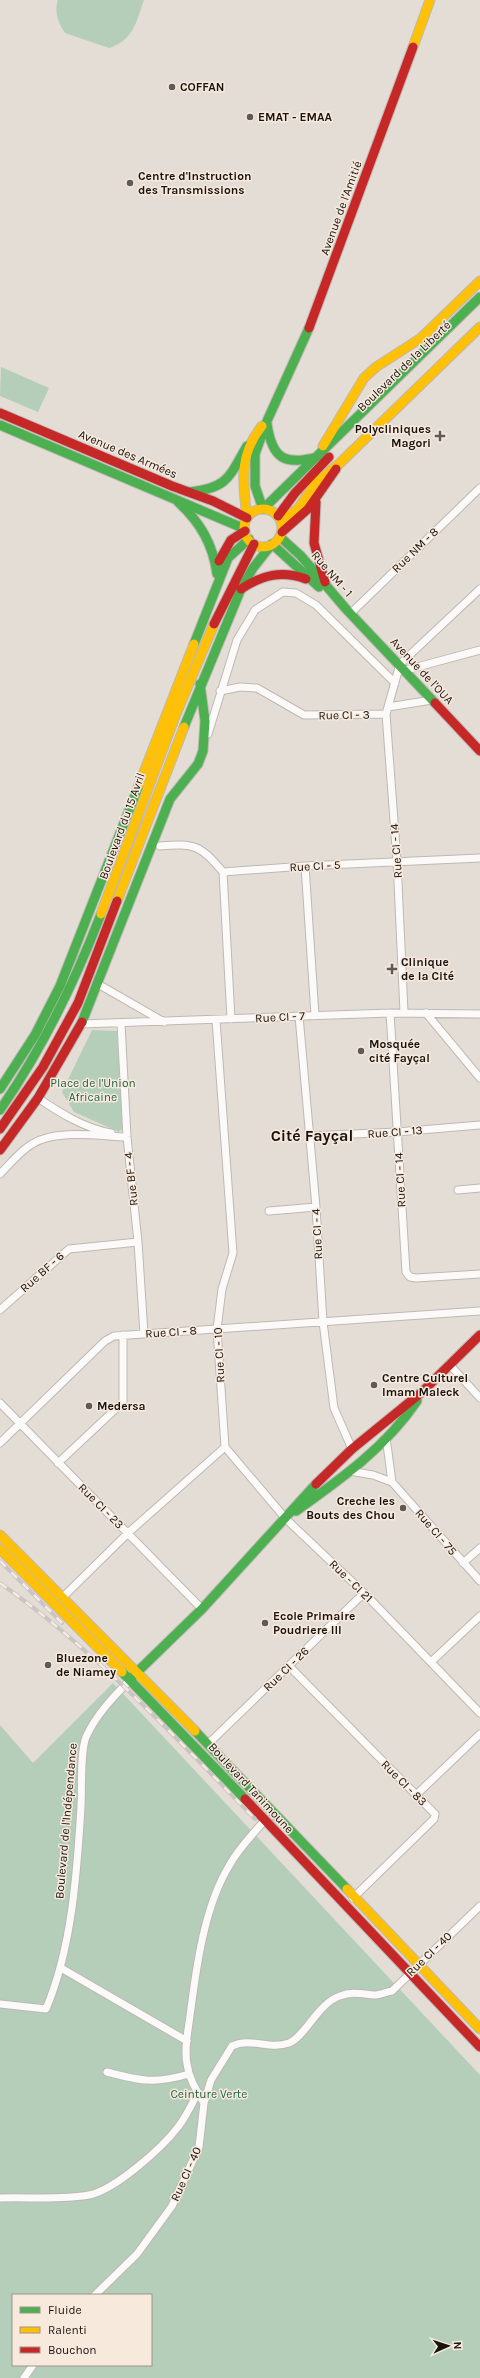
<svg xmlns="http://www.w3.org/2000/svg" width="480" height="2378" font-family="Karla,sans-serif">
<style>
.green{fill:#b4ceba;fill-rule:evenodd}
.lines{fill:none;stroke-linecap:round;stroke-linejoin:round}
.street-casing{stroke:#beb8b4;stroke-width:9}
.fast-casing{stroke:#beb8b4;stroke-width:11}
.slow-casing{stroke:#beb8b4;stroke-width:11}
.jam-casing{stroke:#beb8b4;stroke-width:11}
.street{stroke:#fbfaf9;stroke-width:7}
.fast{stroke:#4caf50;stroke-width:9}
.slow{stroke:#ffc107;stroke-width:9}
.jam{stroke:#c62828;stroke-width:9}
.rail-casing{stroke:#c8c5c3;stroke-width:4}
.rail{stroke:#f8e9dd;stroke-width:2.5;stroke-dasharray:8;stroke-linecap:butt}
.poi-dot{fill:#5f5a55;stroke:#f8e9dd;stroke-width:1.5}
.labels{text-anchor:middle;stroke-width:3;stroke-linejoin:round;paint-order:stroke}
.poi-label{font-size:12px;font-weight:bold;fill:#18130f;stroke:#f8e9dd;text-anchor:start}
.street-label{font-size:12px;fill:#18130f;stroke:#f8e9dd}
.park-label{font-size:12px;fill:#1e6544;stroke:#f8e9dd}
.district-label{font-size:16px;font-weight:bold;fill:#18130f;stroke:#f8e9dd}
</style>
<rect width="100%" height="100%" fill="#e4ddd6"/>
<path class="green" d="M58,0H144C136,22 134,40 109,48L65,33C58,22 54,12 58,0Z
M1,367L49,388L38,412L0,396Z
M92,1030L117,1031L123,1128L119,1132L74,1112L62,1092Z
M113,1683L480,2075V2378H0V1725L33,1763ZM13,2295H151V2365H13Z"/>
<g class="lines">
<defs>
<path id="street" d="M351,613L480,488
M406,670L480,650
M220,691L240,687L257,688L304,715L386,714L400,664L480,589
M388,707L432,700
M386,714L397,861L404,1012
M208,734L237,640L255,610L283,592L296,593L316,605L395,683
M160,846C195,843 200,845 223,872L305,866L480,858
M305,866L315,1015
M223,872L231,1019
M98,984L164,1022
M390,1013L406,1272L410,1277L416,1278L480,1274
M426,1013L480,1078
M299,1016L316,1207L323,1322L334,1408L352,1449
M81,1024L390,1013L480,1014
M121,1024L127,1137L138,1242L144,1334
M38,1098C60,1113 84,1128 111,1133
M310,1136L397,1132L480,1125
M0,1174C10,1164 20,1151 32,1144C55,1129 99,1136 127,1137
M458,1190L480,1188
M269,1211L316,1207
M0,1310L69,1249L138,1242
M449,1364L480,1398
M0,1403L202,1609
M386,1437L392,1482L480,1581
M0,1443L105,1341L114,1336L480,1311
M225,1447L286,1519L364,1593L480,1713
M58,1463L123,1402V1335
M349,1471L373,1475L392,1482
M463,1563L480,1548
M62,1598L128,1533L225,1447L217,1329L222,1289L233,1253L216,1020
M432,1661L480,1616
M290,1667L435,1814L434,1819L353,1898
M208,1744L364,1593
M416,1795L480,1734
M61,1968L187,2041
M0,2004L46,2009C72,1948 77,1872 81,1807C82,1789 80,1752 86,1737C96,1715 113,1697 130,1680
M107,2072C140,2081 155,2084 189,2074
M204,2103C197,2091 189,2079 187,2064C184,2049 188,2031 190,2016C196,1969 204,1907 229,1866C238,1849 252,1835 265,1820
M0,2198C28,2197 62,2200 89,2195C115,2190 162,2148 178,2127C186,2117 192,2104 198,2092
M95,2295L137,2254L172,2206L199,2147L204,2103L211,2080L232,2046C250,2037 270,2050 289,2043C305,2037 318,2003 340,1996C352,1991 362,1994 374,1995C380,1995 386,1992 392,1991L480,1906
M24,2378L33,2365"/>
<path id="fast" d="M267,424C272,458 284,466 317,457
M0,425L238,526L245,531
M190,492C228,488 229,477 247,446
M178,502C200,522 213,544 217,574
M263,509L255,486V454L267,421L309,328
M263,509L480,297
M280,537L301,556L346,609L435,703
M272,544L319,587
M194,644L228,558L249,539
M184,727L241,589L253,568L272,544
M82,1022L170,799L198,764L203,751L205,721L200,684
M0,1089L35,1035L60,986L139,785
M0,1110C42,1049 74,984 101,914
M296,1511C341,1479 386,1447 417,1401
M122,1672L245,1799
M131,1678L202,1609L316,1484
M195,1731L347,1889"/>
<path id="slow" d="M413,47L430,0
M323,446L364,378L376,367L421,338L480,281
M244 528a19 19 0 1 1 38 0a19 19 0 1 1-38 0Z
M247,518C243,482 238,456 262,426
M281,521L298,509L316,483L339,464L480,327
M139,785L194,644
M117,901L184,727
M101,914L176,714L214,624
M0,1535L195,1731
M0,1549L122,1672
M347,1889L480,2029"/>
<path id="jam" d="M309,328L413,47
M0,413L172,486L213,501L247,518
M316,502L314,543L325,582
M278,516L295,493L329,457
M282,532L308,509L336,469
M219,561L231,540L245,531
M241,589C262,575 282,570 306,579
M214,624L254,544
M435,703L480,751
M0,1129L43,1067L78,1003L117,901
M0,1150L38,1098L82,1022
M316,1484L352,1449L422,1392L480,1335
M245,1799L480,2047"/>
</defs>
<use href="#street" class="street-casing"/>
<use href="#fast" class="fast-casing"/>
<use href="#slow" class="slow-casing"/>
<use href="#jam" class="jam-casing"/>
<use href="#street" class="street"/>
<use href="#fast" class="fast"/>
<use href="#slow" class="slow"/>
<use href="#jam" class="jam"/>
<defs>
<path id="rail" d="M0,1561L62,1623
M0,1583C95,1650 174,1736 255,1819"/>
</defs>
<use href="#rail" class="rail-casing"/>
<use href="#rail" class="rail"/>
</g>
<g class="poi-dot">
<circle cx="172" cy="87" r="4"/>
<circle cx="250" cy="117" r="4"/>
<circle cx="130" cy="183" r="4"/>
<path d="M438 430h4v4h4v4h-4v4h-4v-4h-4v-4h4z"/>
<path d="M390 963h4v4h4v4h-4v4h-4v-4h-4v-4h4z"/>
<circle cx="361" cy="1051" r="4"/>
<circle cx="374" cy="1385" r="4"/>
<circle cx="89" cy="1406" r="4"/>
<circle cx="403" cy="1508" r="4"/>
<circle cx="265" cy="1623" r="4"/>
<circle cx="48" cy="1665" r="4"/>
</g>
<g class="labels">
<g class="poi-label">
<text x="180" y="91">COFFAN</text>
<text x="258" y="121">EMAT - EMAA</text>
<text x="138" y="180">Centre d'Instruction<tspan x="138" dy="14">des Transmissions</tspan></text>
<text x="431" y="433" text-anchor="end">Polycliniques<tspan x="431" dy="14">Magori</tspan></text>
<text x="401" y="966">Clinique<tspan x="401" dy="14">de la Cité</tspan></text>
<text x="369" y="1048">Mosquée<tspan x="369" dy="14">cité Fayçal</tspan></text>
<text x="382" y="1382">Centre Culturel<tspan x="382" dy="14">Imam Maleck</tspan></text>
<text x="97" y="1410">Medersa</text>
<text x="395" y="1505" text-anchor="end">Creche les<tspan x="395" dy="14">Bouts des Chou</tspan></text>
<text x="273" y="1620">Ecole Primaire<tspan x="273" dy="14">Poudriere III</tspan></text>
<text x="56" y="1662">Bluezone<tspan x="56" dy="14">de Niamey</tspan></text>
</g>
<g class="street-label">
<text transform="translate(341 208) rotate(-70)" y="4">Avenue de l'Amitié</text>
<text transform="translate(404 366) rotate(-44)" y="4">Boulevard de la Liberté</text>
<text transform="translate(128 454) rotate(23)" y="4">Avenue des Armées</text>
<text transform="translate(415 550) rotate(-44)" y="4">Rue NM - 8</text>
<text transform="translate(332 574) rotate(49)" y="4">Rue NM - 1</text>
<text transform="translate(422 671) rotate(47)" y="4">Avenue de l'OUA</text>
<text transform="translate(344 715) rotate(-1)" y="4">Rue CI - 3</text>
<text transform="translate(122 826) rotate(-70)" y="4">Boulevard du 15 Avril</text>
<text transform="translate(396 851) rotate(-94)" y="4">Rue CI - 14</text>
<text transform="translate(315 866) rotate(-3)" y="4">Rue CI - 5</text>
<text transform="translate(280 1017) rotate(-3)" y="4">Rue CI - 7</text>
<text transform="translate(395 1132) rotate(-4)" y="4">Rue CI - 13</text>
<text transform="translate(131 1179) rotate(-96)" y="4">Rue BF - 4</text>
<text transform="translate(400 1180) rotate(-93)" y="4">Rue CI - 14</text>
<text transform="translate(317 1234) rotate(-93)" y="4">Rue CI - 4</text>
<text transform="translate(42 1272) rotate(-42)" y="4">Rue BF - 6</text>
<text transform="translate(171 1332) rotate(-4)" y="4">Rue CI - 8</text>
<text transform="translate(219 1355) rotate(-93)" y="4">Rue CI - 10</text>
<text transform="translate(101 1506) rotate(45)" y="4">Rue CI - 23</text>
<text transform="translate(436 1532) rotate(49)" y="4">Rue CI - 75</text>
<text transform="translate(351 1581) rotate(44)" y="4">Rue - CI 21</text>
<text transform="translate(286 1669) rotate(-44)" y="4">Rue CI - 26</text>
<text transform="translate(404 1783) rotate(45)" y="4">Rue CI - 83</text>
<text transform="translate(251 1788) rotate(47)" y="4">Boulevard Tanimoune</text>
<text transform="translate(66 1821) rotate(-85)" y="4">Boulevard de l'Indépendance</text>
<text transform="translate(429 1954) rotate(-44)" y="4">Rue CI - 40</text>
<text transform="translate(186 2174) rotate(-66)" y="4">Rue CI - 40</text>
</g>
<g class="park-label">
<text x="93" y="1087">Place de l'Union<tspan x="93" dy="14">Africaine</tspan></text>
<text x="209" y="2098">Ceinture Verte</text>
</g>
<g class="district-label">
<text x="312" y="1141">Cité Fayçal</text>
</g>
</g>
<rect x="12" y="2294" width="140" height="72" fill="#f8e9dd" stroke="#9e938b"/>
<rect x="20" y="2307" width="20" height="6" fill="#4caf50" stroke="#9e938b"/>
<text x="48" y="2314" font-size="12" fill="#18130f">Fluide</text>
<rect x="20" y="2327" width="20" height="6" fill="#ffc107" stroke="#9e938b"/>
<text x="48" y="2334" font-size="12" fill="#18130f">Ralenti</text>
<rect x="20" y="2347" width="20" height="6" fill="#c62828" stroke="#9e938b"/>
<text x="48" y="2354" font-size="12" fill="#18130f">Bouchon</text>
<g transform="translate(448 2346) rotate(87)" stroke="#f8e9dd" stroke-width="3" paint-order="stroke">
<path d="M0-3L7 15L0 10L-7 15Z" fill="#18130f"/>
<text y="-6" font-size="11" font-weight="bold" text-anchor="middle" fill="#18130f">N</text>
</g>
</svg>
